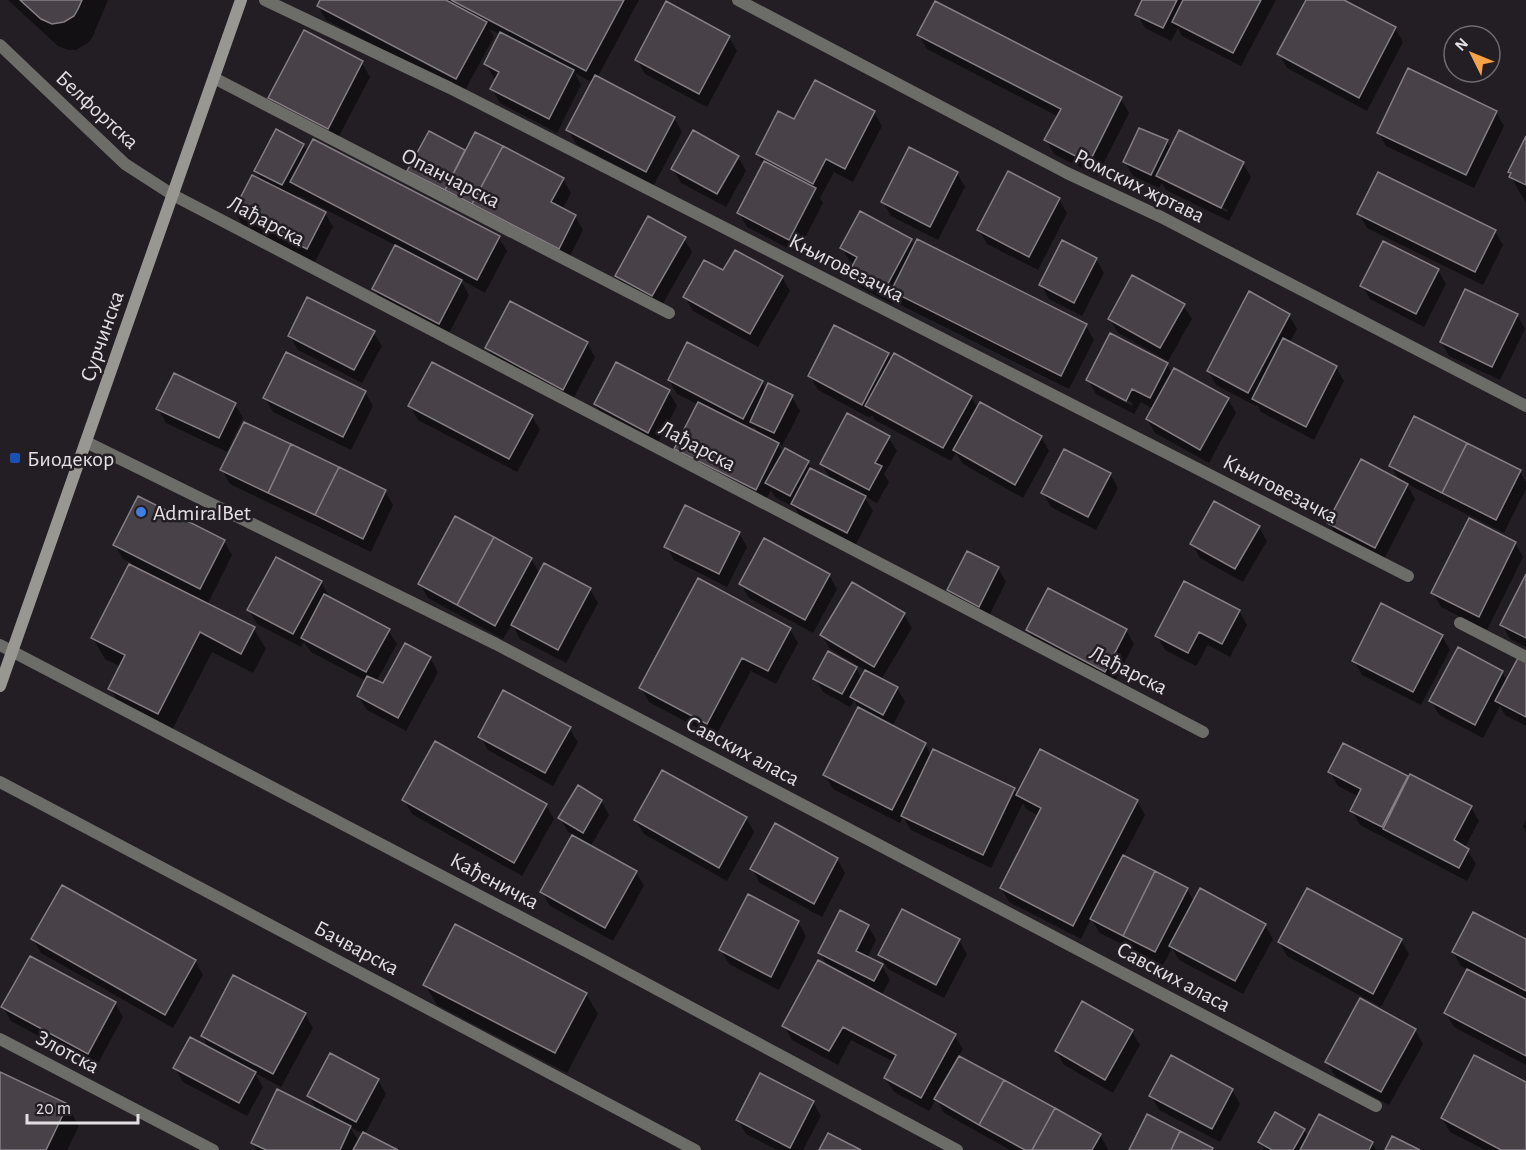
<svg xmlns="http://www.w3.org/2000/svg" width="1526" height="1150" font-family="'Alegreya Sans',sans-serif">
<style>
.shadow{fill:#0007;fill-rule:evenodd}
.building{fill:#484248;stroke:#857e85;stroke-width:1.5}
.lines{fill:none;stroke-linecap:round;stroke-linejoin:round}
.lane{stroke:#6c6c68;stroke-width:12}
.street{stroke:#6c6c68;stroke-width:12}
.secondary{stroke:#989791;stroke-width:12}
.transit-dot{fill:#1a4fb4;stroke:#231e23;stroke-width:2}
.shop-dot{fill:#3f7fe0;stroke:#231e23;stroke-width:2}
.labels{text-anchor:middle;stroke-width:5;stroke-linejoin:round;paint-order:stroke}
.street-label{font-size:22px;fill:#e2dee2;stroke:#231e23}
.poi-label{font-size:22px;fill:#e2dee2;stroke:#231e23;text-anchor:start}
</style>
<rect width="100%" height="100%" fill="#231e23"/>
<path class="shadow" d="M8,0H108L93,36L89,42L76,50H68L58,46Z
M321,0H639L597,78L674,118L682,132L654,185L576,144L568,130L593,83L575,73L581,85L557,133L500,103L492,89L497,80L494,78L486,64L501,35L489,29L494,37L464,92L326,20L318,6Z
M1144,0H1276L1241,66L1182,36L1178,28L1171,41L1145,28L1137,14Z
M1307,0H1341L1395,28L1403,42L1367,111L1287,68L1279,54Z
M667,3L729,37L737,51L707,107L645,74L637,60Z
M935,3L1121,99L1129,113L1097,176L1054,154L1046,140L1059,117L927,49L919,35Z
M362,63L370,77L336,142L278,111L270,97Z
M874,112L882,126L853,182L834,172L820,198L823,203L797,253L747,227L739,213L764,165L758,154L795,121Z
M1496,112L1504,126L1474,188L1386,146L1378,132Z
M429,133L466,152L563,179L571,193L562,210L575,216L583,230L567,262L417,185L409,171Z
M1526,139V203L1511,177L1509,172Z
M1167,141L1171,149L1243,163L1251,177L1229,221L1166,190L1162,183L1159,188L1133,176L1125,162ZM1168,180L1228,210L1227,212L1168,183Z
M303,145L308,152L498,237L507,251L485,293L460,279L469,295L447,337L382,303L374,289L397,246L299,196L297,199L325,213L333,227L315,262L243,226L235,212L262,182L256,171Z
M738,157L746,171L726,207L681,183L673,169Z
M957,173L965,187L938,240L891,216L883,202Z
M1059,199L1067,213L1038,270L987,244L979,230Z
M1359,214L1495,231L1503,245L1483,285L1367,228Z
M684,239L692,252L660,309L625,290L617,276Z
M911,240L915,247L918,241L1086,326L1094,340L1069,389L901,305L896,297L892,304L858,286L850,272L855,264L850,262L842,248Z
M1096,259L1104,273L1082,316L1049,299L1041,285Z
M1438,270L1446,284L1424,327L1370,299L1362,285Z
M782,277L790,291L758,347L693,311L685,297Z
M1183,305L1192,319L1168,361L1118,333L1110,319Z
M1289,315L1297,329L1289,343L1336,367L1344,381L1314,440L1261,412L1257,404L1256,406L1216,385L1208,371Z
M1517,315L1525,329L1500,380L1449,356L1441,342Z
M373,332L382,346L362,383L298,350L290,336Z
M587,343L595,357L571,403L495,362L487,348Z
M888,354L892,361L971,397L978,409L1041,437L1049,451L1023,498L963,464L956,453L951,461L875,420L872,415L870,418L818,390L810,376Z
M1167,364L1172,374L1228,399L1236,413L1209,463L1155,433L1147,419L1153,409L1141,402L1134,414L1096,394L1088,380ZM1098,385L1133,403L1132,406L1098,388Z
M669,380L762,382L766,391L792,397L800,411L782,446L778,444L783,453L808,462L813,471L831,480L822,464L888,437L897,451L884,474L889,482L877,503L864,496L873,511L855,546L801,518L795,508L775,497L771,490L764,503L684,463L676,449L699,405L677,394ZM754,426L759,435L752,431Z
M365,392L373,406L351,450L273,412L265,398Z
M669,392L677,406L656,446L603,418L595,404Z
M235,405L243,418L227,452L166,423L158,409Z
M410,406L532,416L540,430L517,472L418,420Z
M1391,466L1520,471L1526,482V489L1504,533L1407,484L1415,499L1383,561L1337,537L1329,523L1400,481Z
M222,470L385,491L393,505L371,552L230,484Z
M1110,474L1118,488L1096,530L1051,507L1043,493Z
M456,518L531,559L540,574L590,589L598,603L566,663L520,639L512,624L503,639L428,598L420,584Z
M1259,527L1267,541L1243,582L1200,558L1192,544Z
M739,533L747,547L727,587L674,560L666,546Z
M224,541L232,555L207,605L254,629L266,649L253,673L212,652L170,734L122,709L110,688L121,667L105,659L93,638L131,563L123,559L115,545Z
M1515,543L1523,557L1487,630L1441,607L1433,593Z
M998,568L1006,582L987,620L957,604L949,590Z
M829,575L837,589L813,633L749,598L741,584Z
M1526,578V647L1510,639L1502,625Z
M699,580L790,629L798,643L776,684L751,671L715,737L649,702L641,688Z
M321,582L329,596L328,598L388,630L397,644L376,682L383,685L430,658L438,672L406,731L367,710L358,696L366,681L311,652L304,642L301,647L257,624L249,610Z
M853,584L904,614L912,628L881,680L897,688L905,702L892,727L925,744L932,756L934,751L1014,790L1018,795L1137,801L1145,815L1123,857L1187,889L1194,902L1201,890L1265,925L1273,939L1243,994L1179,960L1172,948L1163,965L1100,933L1091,919L1081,939L1009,902L1001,888L1039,816L1026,809L1023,803L991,868L911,830L903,817L900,823L833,789L825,775L859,709L854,700L850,707L823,692L815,678L856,668L862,679L867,671L830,649L822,635Z
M1239,611L1247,625L1230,657L1208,645L1196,666L1165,650L1157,636Z
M1028,630H1126L1134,644L1113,685L1036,644Z
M1442,636L1450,650L1421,705L1362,675L1354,661Z
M1526,664V726L1505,715L1500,706L1483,738L1439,715L1431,701L1502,672L1507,682Z
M569,728L578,742L553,786L488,750L480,736Z
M663,772L746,818L754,832L727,881L644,834L635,820Z
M1330,772L1407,777L1409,781L1471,807L1479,821L1465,847L1476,864L1467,881L1360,825L1352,811L1359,797L1338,786Z
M404,800L546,805L554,819L522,876L412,814Z
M601,801L609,815L590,847L636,872L644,886L613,941L550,906L542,892L574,835L568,832L560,818Z
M1526,820V832L1523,826Z
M837,859L845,873L822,917L760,883L752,869Z
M798,922L806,936L779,990L729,964L721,950Z
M868,926L876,940L867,958L882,966L890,980L881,996L954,1035L963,1049L958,1057L1100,1135L1108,1149L1107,1150H1010L944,1113L936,1099L929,1111L894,1092L885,1078L894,1062L851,1040L838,1065L792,1040L784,1026L828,967L820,953Z
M33,939L195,961L203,975L173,1028L41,953Z
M959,940L967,954L944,998L888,969L880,955Z
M1401,940L1409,954L1381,1007L1287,956L1279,942Z
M1526,941V1065L1454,1027L1446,1013L1468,970L1461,966L1453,952Z
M425,985L586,994L598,1014L567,1073L437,1005Z
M115,1003L123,1017L96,1067L11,1021L3,1007Z
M1083,1004L1132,1032L1140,1045L1113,1093L1064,1065L1056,1051Z
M305,1014L313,1028L281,1087L255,1073L263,1087L247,1116L183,1082L175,1068L210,1050L202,1036Z
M1415,1030L1423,1044L1389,1105L1335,1076L1327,1062Z
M0,1073L67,1105L79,1126L67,1150H0Z
M378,1080L386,1094L365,1134L395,1150H257L252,1142L318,1112L309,1096ZM350,1127L363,1134L359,1142Z
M1526,1083V1150H1485L1450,1132L1442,1118Z
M1232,1090L1240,1104L1220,1142L1159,1110L1151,1096Z
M813,1102L821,1116L803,1150H777L746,1134L738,1120Z
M1304,1130L1308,1137L1372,1143L1376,1150H1265L1260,1142Z"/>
<path class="building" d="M20,0H82L78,9L74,16L64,22L52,24L41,19Z
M320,0H446L487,22L456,79L317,6Z
M451,0H624L586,71Z
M1142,0H1177L1163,28L1135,15Z
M1183,0H1261L1233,53L1172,22Z
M1306,0H1344L1396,27L1359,98L1277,54Z
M666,1L730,36L699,94L635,60Z
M935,1L1122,97L1089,163L1044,140L1061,109L917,35Z
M304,30L363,61L328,129L268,98Z
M500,32L574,70L549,119L490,89L499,72L484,64Z
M1408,68L1497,111L1466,175L1377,133Z
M595,75L675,117L646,172L566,130Z
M815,80L875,111L845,169L826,159L813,184L756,154L778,111L794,119Z
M1139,128L1168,140L1151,175L1123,162Z
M276,129L304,144L282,185L254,171Z
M693,130L739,156L717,194L671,169Z
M1179,130L1244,162L1221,208L1156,176Z
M429,131L465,150L445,190L407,171Z
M475,132L503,146L472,204L445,190Z
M1526,136V185L1509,177L1511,173L1508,172Z
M313,139L500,236L477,280L290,182Z
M503,146L564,178L551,202L576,215L559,249L472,204Z
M909,147L958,172L930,227L881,202Z
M764,161L816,188L789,240L737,213Z
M1008,171L1060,198L1029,257L977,230Z
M1378,172L1496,230L1475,272L1357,214Z
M252,175L326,212L307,249L233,212Z
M860,211L912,239L884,291L849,272L857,257L840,248Z
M648,216L686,237L652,296L615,276Z
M917,239L1087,324L1061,376L891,291Z
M1062,240L1097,258L1074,303L1039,285Z
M1383,241L1439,269L1416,314L1360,286Z
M395,245L462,280L439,324L372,289Z
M735,250L783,276L750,334L683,297L704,260L723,270Z
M1132,275L1185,304L1160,348L1108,319Z
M1465,289L1518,314L1492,367L1440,342Z
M1249,291L1290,314L1248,393L1207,371Z
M307,297L375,331L354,370L288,336Z
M510,301L588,342L563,390L485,348Z
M834,325L889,353L862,405L808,376Z
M1110,333L1168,363L1150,398L1132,389L1126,401L1086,380Z
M1283,338L1337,366L1306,427L1252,399Z
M687,342L763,381L743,419L668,380Z
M286,352L366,391L343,437L263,398Z
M894,353L972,396L943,448L865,406Z
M432,362L533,415L509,459L408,406Z
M616,362L670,390L648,433L594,404Z
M1174,368L1229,398L1200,450L1146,419Z
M174,373L236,403L219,438L156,409Z
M768,383L793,395L774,433L750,422Z
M698,402L779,443L756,490L674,449Z
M980,402L1042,436L1015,485L953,450Z
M847,413L890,436L875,463L882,466L869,490L820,464Z
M1414,416L1467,443L1442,493L1389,466Z
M244,422L291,444L268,493L220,470Z
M1467,443L1521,470L1496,520L1442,493Z
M291,444L339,467L315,515L268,493Z
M785,448L809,461L790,496L765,483Z
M1064,449L1111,473L1088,517L1041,493Z
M1361,459L1408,484L1375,548L1327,523Z
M339,467L386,490L363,539L315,515Z
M810,468L866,496L847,533L791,504Z
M138,496L225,540L200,589L113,545Z
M1214,501L1260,526L1235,569L1190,544Z
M685,505L740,532L719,574L664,547Z
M455,516L494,537L457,605L418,584Z
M1469,518L1516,542L1479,617L1431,593Z
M494,537L532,558L495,626L457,605Z
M764,538L830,574L805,620L739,584Z
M967,551L999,567L979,607L947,590Z
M276,557L322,581L293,634L247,610Z
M544,563L591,588L558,650L511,625Z
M129,564L255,627L241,654L200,632L158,714L108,689L125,655L91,638Z
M1526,574V638L1500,625Z
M698,578L791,628L768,671L742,658L707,724L639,688Z
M1184,581L1240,610L1222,644L1199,632L1188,653L1155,636Z
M852,582L905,613L874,667L820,635Z
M1048,588L1127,629L1105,672L1026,630Z
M324,594L390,629L366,672L301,638Z
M1381,603L1443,635L1413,692L1352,661Z
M405,643L431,657L398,718L357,696L367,676L383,683Z
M1458,647L1503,671L1475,725L1429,701Z
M828,651L857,667L842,694L813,679Z
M1518,658L1526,662V717L1495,701Z
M865,670L898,687L883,715L850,697Z
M503,690L571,727L545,773L478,737Z
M858,707L926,743L892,810L823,775Z
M435,741L547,804L514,863L402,800Z
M1343,743L1408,776L1382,827L1350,811L1361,789L1328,772Z
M933,749L1015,788L983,855L901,816Z
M1040,749L1138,800L1073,926L1000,888L1041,808L1016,795Z
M662,770L747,817L719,868L634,820Z
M1410,774L1472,806L1454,840L1469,849L1459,868L1383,829Z
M578,785L602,800L583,833L558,818Z
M775,823L838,858L814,904L750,869Z
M572,835L637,871L605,928L540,892Z
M1123,855L1155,871L1123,936L1090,919Z
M1155,871L1188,888L1155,952L1123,936Z
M62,885L196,960L165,1015L31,939Z
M1200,888L1266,924L1235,981L1169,946Z
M1307,888L1402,939L1373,994L1278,942Z
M748,894L799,921L771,977L719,950Z
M902,909L960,939L936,985L878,955Z
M840,910L869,925L856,951L883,964L874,981L818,953Z
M1473,912L1526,939V991L1452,952Z
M455,924L587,993L555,1053L423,985Z
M30,956L116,1002L88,1054L1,1007Z
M818,960L956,1034L921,1098L884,1078L896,1055L843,1027L829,1051L782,1026Z
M1467,969L1526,999V1056L1444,1013Z
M233,975L306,1013L273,1074L201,1036Z
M1360,998L1416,1029L1381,1092L1325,1062Z
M1082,1001L1133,1030L1105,1080L1055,1051Z
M190,1037L256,1072L239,1103L173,1068Z
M330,1053L379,1079L356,1122L307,1096Z
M1171,1055L1233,1089L1212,1129L1149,1096Z
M1474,1055L1526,1082V1150H1501L1441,1118Z
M959,1056L1004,1080L979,1125L934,1099Z
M0,1072L68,1104L46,1150H0Z
M760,1073L814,1101L790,1148L736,1120Z
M1004,1080L1055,1108L1032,1150H1025L979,1125Z
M277,1089L351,1126L340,1150H266L251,1143Z
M1055,1108L1101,1134L1092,1150H1032Z
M1275,1112L1305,1129L1293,1150H1272L1258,1142Z
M1147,1114L1180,1131L1171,1150H1129Z
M1319,1114L1373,1142L1369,1150H1300Z
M1180,1131L1213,1148L1212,1150H1171Z
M363,1132L398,1150H353Z
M828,1133L861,1150H819Z
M1392,1136L1420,1150H1385Z"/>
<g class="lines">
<path class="lane" d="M1460,623L1526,657"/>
<path class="street" d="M265,0L450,88L1408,576
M738,0L1067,173L1161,217L1526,406
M0,45L125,164L173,195L1203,732
M214,78L669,313
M86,442L496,644L1376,1106
M0,645L591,954L957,1150
M0,782L695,1150
M0,1039L213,1150"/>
<path class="secondary" d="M0,686L241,0"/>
</g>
<rect class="transit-dot" x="9" y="452" width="12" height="12" rx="3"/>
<circle class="shop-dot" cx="141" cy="512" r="6"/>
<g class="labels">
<g class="street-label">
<text transform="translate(98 109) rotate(43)" y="8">Белфортска</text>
<text transform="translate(451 177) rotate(27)" y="8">Опанчарска</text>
<text transform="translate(1140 185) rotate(26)" y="8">Ромских жртава</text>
<text transform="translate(267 220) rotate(28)" y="8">Лађарска</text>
<text transform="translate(847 267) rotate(27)" y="8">Књиговезачка</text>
<text transform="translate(101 336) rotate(-71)" y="8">Сурчинска</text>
<text transform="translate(698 445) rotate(28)" y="8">Лађарска</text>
<text transform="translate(1281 488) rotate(27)" y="8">Књиговезачка</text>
<text transform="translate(1129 669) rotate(27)" y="8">Лађарска</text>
<text transform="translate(743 750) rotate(28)" y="8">Савских аласа</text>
<text transform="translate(495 880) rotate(28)" y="8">Кађеничка</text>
<text transform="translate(357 947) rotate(28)" y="8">Бачварска</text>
<text transform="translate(1174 976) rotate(28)" y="8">Савских аласа</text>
<text transform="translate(68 1051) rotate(28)" y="8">Злотска</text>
</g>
<g class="poi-label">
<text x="27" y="466">Биодекор</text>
<text x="153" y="520">AdmiralBet</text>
</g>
</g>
<g transform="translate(1472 54) rotate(313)"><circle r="28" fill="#231e23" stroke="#6f6b6f" stroke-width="1.5"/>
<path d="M0-4.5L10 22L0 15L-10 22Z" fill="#f7a248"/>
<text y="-9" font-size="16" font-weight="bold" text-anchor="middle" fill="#e2dee2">N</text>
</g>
<path d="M27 1114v9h111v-9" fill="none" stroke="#e2dee2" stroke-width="3"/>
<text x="36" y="1114" font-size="18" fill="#e2dee2" stroke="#231e23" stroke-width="4.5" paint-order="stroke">20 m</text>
</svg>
